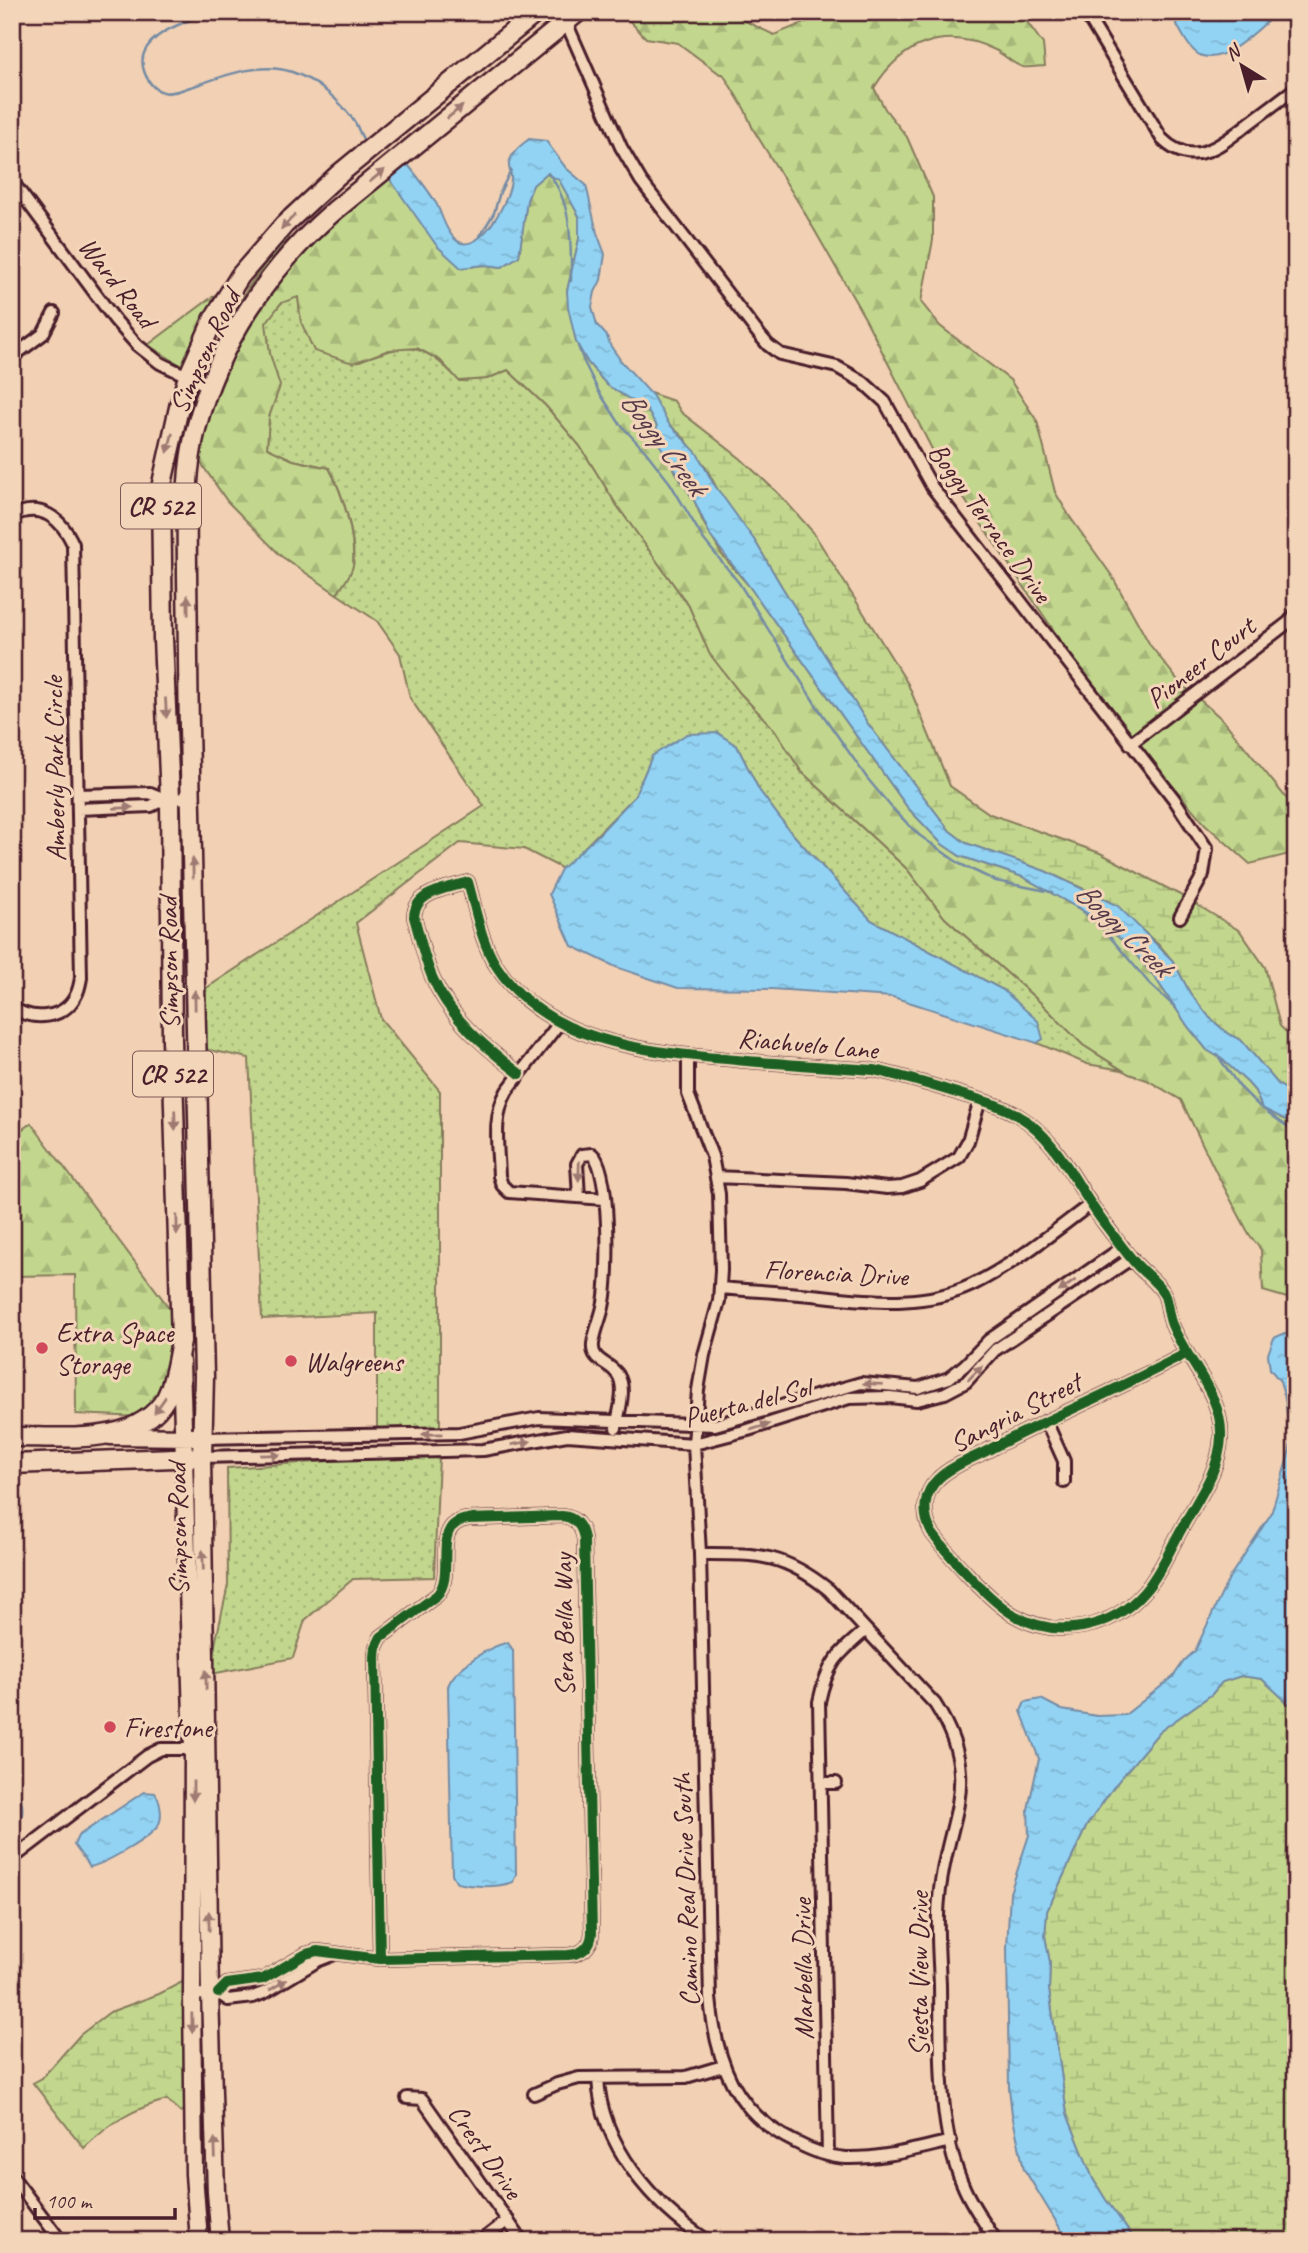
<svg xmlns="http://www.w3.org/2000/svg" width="1308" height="2253" font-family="Caveat,sans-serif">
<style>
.grass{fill:url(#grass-dots);stroke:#867b5c;stroke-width:2}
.forest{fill:url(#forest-firs);stroke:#867b5c;stroke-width:2}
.wetland{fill:url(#wetland-marsh);stroke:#867b5c;stroke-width:2}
.water{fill:url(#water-ripples);stroke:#758ba4;stroke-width:2}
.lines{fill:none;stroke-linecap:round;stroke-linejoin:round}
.stream{stroke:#758ba4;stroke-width:2.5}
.minor-casing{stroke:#4a1f2b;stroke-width:16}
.secondary-casing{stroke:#4a1f2b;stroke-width:21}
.primary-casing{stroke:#4a1f2b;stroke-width:23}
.minor{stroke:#f3d5b9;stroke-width:10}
.secondary{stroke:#f3d5b9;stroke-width:16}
.primary{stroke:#f3d5b9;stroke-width:18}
.cycleway-casing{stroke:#f3d5b9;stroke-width:15}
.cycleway{stroke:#1b5e20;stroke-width:10}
.oneway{fill:#9e7a72}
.poi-dot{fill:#d1495b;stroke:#f3d5b9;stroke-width:2.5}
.labels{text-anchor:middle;stroke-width:6;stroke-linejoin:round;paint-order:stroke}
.shield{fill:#f3d5b9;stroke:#7d5656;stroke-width:2}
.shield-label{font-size:26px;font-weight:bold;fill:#4a1f2b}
.street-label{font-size:28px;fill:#4a1f2b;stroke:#f3d5b9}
.poi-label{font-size:28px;fill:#4a1f2b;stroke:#f3d5b9;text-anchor:start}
.water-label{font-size:30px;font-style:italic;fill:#553a49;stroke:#f3d5b9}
</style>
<defs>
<pattern id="grass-dots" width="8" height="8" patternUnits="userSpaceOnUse" patternTransform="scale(1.75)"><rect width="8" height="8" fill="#c2d78d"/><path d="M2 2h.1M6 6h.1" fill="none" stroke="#a8b87a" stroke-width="1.8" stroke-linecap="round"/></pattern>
<pattern id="forest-firs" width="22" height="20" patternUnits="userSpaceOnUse" patternTransform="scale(1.75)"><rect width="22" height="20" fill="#c2d78d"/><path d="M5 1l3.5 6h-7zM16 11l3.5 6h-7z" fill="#a8b87a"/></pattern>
<pattern id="wetland-marsh" width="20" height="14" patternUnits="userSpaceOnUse" patternTransform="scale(1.75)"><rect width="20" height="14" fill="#c2d78d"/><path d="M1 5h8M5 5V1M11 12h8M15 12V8" fill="none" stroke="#a8b87a"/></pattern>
<pattern id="water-ripples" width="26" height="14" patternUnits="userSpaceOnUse" patternTransform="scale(1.75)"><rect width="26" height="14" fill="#92d3f4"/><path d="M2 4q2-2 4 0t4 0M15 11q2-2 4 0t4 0" fill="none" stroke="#7fb5d1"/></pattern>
</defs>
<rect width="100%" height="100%" fill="#f1d0b3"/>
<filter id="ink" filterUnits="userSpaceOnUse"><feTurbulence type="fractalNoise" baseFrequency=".0143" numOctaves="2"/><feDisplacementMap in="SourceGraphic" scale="14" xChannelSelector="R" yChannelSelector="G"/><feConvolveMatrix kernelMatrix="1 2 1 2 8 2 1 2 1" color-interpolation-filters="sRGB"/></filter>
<g filter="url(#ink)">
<path class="grass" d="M298,296L301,322L353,363C407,344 417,337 460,381L487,379L508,370L546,406L580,446L616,504L689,606L710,653L740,693L775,730L801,771L907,869L945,918L1040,1002L1083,1045L1122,1070L1087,1064L1037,1043L1042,1039L1003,990L871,920L789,830L759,790L737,746L652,756L635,796L563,869L524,849L460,843L356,923L381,1019L440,1091V1429L377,1430V1313L262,1319L249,1058L204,1049L205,989L484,806L410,698L400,654L377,621L337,594C342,586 352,574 353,565C356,536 343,493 329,468L293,460L267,448L269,417L279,386L270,354L265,323L282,302Z
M439,1457L434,1577L353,1579L305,1620L293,1658L211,1674V1663L228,1585L227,1468L361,1459Z"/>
<path class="forest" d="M621,12H731L735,16L774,35L816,18L822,12H1020L1043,44L1045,66C1039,66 1030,68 1023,67C1013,65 1004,54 995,50C945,26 902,42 874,88L885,109L907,137L933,197V240L921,302L940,326L1010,380L1037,421L1055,492L1070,517L1112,576L1150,645L1181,684L1191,692L1132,737L1089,682L937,459L866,320L803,210L753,129L745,110L723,74H720L678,43L646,38Z
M382,168L461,268L484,265L502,267L519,256L527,200L533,185L546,174L559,179L579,216V239L567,291L576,342L588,363L607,385L647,410L657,426L668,460L695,502L703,522L722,555L749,586L908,808L942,844L960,856L1023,877L1090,915L1127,944L1154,976L1189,1028L1207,1050L1222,1059L1248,1083L1255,1091L1262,1108L1296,1125V1303L1287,1298L1263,1291L1261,1250L1249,1234L1216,1172L1181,1100L1147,1080L1129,1074L1083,1045L1040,1002L945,918L907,869L801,771L775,730L740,693L709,653L689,606L616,504L580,446L546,406L508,370L487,379L459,381L440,360L417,348L389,350L353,363L314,351L301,322L298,297L281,303L266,323L270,354L280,386L269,417L267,448L293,460L329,468C343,494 355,534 353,565C352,574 342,586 337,594L281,556L227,501L192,450L202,380L222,334L249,286L276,249Z
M247,271L187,369L148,345Z
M1199,699L1223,720L1296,810V847L1293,853L1250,864L1205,824L1138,745Z
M31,1123L176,1317L168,1381L142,1417L76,1414L75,1275L12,1276V1137Z"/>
<path class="wetland" d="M650,393L674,401L681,412L740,458L780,495L813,532L908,684L950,786L990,814L1100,853L1184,897L1173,918L1181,924L1194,903L1240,931L1265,967L1280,1026L1296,1042V1096L1278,1084L1241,1040L1228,1034L1210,1018L1190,993L1173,961L1161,947L1108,900L1045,871L966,843L950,831L868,724L782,587L755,541L721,496L705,466L684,438L669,424Z
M1241,1676L1262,1679L1289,1704L1296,1708V2241H1136L1106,2200L1093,2179L1067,2114L1049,1990L1050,1963L1045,1936L1047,1911L1087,1825L1115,1785L1159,1732L1212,1694L1222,1682Z
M194,1976L190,2108L180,2112L167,2100C133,2108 109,2124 84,2148L33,2083L42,2078L80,2035L110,2012L159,1994Z"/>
<path class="water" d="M1170,12H1278C1261,26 1222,69 1198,54C1186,46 1178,25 1170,12Z
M529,139L546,141L566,168L586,185L597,233L605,254L601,280L595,292L592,307L597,325L607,336L610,345L621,361L652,395L669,424L697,453L713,483L755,541L782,587L868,724L950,831L966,843L1045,871L1118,906L1173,961L1190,993L1210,1018L1228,1034L1241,1040L1278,1084L1296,1096V1125L1262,1108L1255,1091L1248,1083L1222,1059L1207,1050L1189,1028L1154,976L1127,944L1090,915L1023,877L960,856L942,844L908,808L749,586L711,537L695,502L656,439L657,426L647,410L607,385L588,363L576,342L568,307L567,291L579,239V216L559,180L546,174L533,185L527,200L519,256L502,267L484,265L461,268L437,246L382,168L400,155C412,170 426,186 436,203C442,214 444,227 453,237C476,264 511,199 511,179C512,174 508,168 509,163C512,152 521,145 529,139Z
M718,733L737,746L759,790L789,830L871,920L1003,990L1038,1021L1043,1039L1037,1043L893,997L772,989L678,988L616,967L572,946L549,894L561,869L598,835L635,796L652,756L687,734Z
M1283,1334L1296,1335V1708L1289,1704L1262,1679L1241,1676L1222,1682L1212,1694L1159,1732L1115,1785L1087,1825L1047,1911L1045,1936L1050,1963L1049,1990L1067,2114L1093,2179L1106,2200L1136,2241H1068L1024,2169L1012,2114L1009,2088L1007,1948L1010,1893L1029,1835L1028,1809L1039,1759L1021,1711L1025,1702L1041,1699L1062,1710L1097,1716L1125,1715L1173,1677L1184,1661L1195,1651L1229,1578L1271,1514L1288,1457L1291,1444L1285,1398L1280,1381L1270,1369L1268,1354L1274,1338Z
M508,1643L513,1650L516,1874L513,1882C496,1888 474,1887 457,1883L452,1874L448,1686C454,1669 490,1645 508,1643Z
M12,1786C20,1796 24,1802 22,1815L12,1822Z
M144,1792L155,1793C160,1800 163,1816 159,1824C153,1837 104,1864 90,1867L74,1845L78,1836Z"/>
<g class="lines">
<path class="stream" d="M210,12C190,21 153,30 144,53C139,66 148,88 163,92C172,95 185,88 194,86C223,76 261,61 292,72C316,80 340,100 354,121C359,128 360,137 367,144
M269,12H282
M548,173C573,203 571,245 571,281
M480,236L494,213L500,192L511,170
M578,346L584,362L599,392L620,424L646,452L670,483L704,540L739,583L816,705L867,778L892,808L919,835L960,864L996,881L1052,892
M1078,907L1105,931L1148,982L1176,1008
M1217,1055L1239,1086L1259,1106L1296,1133"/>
<defs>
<path id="minor" d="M1085,12L1162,139C1193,170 1221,145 1248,124C1264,112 1280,100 1296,88
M566,22L621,147L641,181L757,332L768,345L780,354L837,367L863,382L885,402L932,487L1174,799L1207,849L1203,875L1180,917
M12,181L115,320L137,345L160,363L210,387
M12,357L43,334L54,313
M12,516C41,502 61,518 73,544L81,978C80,983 79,990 76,995C65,1019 32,1022 12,1007
M1130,744L1289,622L1296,613
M78,795L150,793L165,799
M78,809L151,806L165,799L191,798
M560,1022L507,1091C492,1117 498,1147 499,1176L502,1185L509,1192L605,1199
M688,1056V1094L712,1156L719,1194L721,1270L719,1301L704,1355L698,1390L694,1444L700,1554L710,1998C716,2061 734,2113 795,2142C810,2150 828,2157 846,2158C882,2159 916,2149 951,2141
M520,1074C486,1048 451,1019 433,979C424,959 420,937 414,917C415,891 447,889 468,882C476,910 481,943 497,967C548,1045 652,1052 736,1060C782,1064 828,1067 874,1070C903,1076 931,1085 960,1094C980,1100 1001,1105 1019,1116C1059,1140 1077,1188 1104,1223C1115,1237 1125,1252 1137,1265C1145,1274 1156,1281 1163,1292C1169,1302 1167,1316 1173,1327C1188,1362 1223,1396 1221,1437C1220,1470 1197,1500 1182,1528C1170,1549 1160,1574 1144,1592C1112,1629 1057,1640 1014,1615C990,1601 949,1556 932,1533C922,1515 923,1493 938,1479C952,1465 977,1457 994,1447C1058,1414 1124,1387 1187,1353
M716,1177L846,1183L887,1188L902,1187L920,1181L959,1157L968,1141L980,1100
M579,1197L577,1164L582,1155L592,1154C611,1169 609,1277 604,1302C602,1316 595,1329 593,1344C591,1362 610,1362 618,1375C627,1389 618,1414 616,1428
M720,1288C757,1291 794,1293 831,1297C879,1302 927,1306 972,1285C1015,1264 1053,1232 1091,1204
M1046,1421L1064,1461V1482
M202,1438L459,1433L539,1418L715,1425L861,1383L918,1388L949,1378L965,1365L989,1340L1123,1247
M202,1457L483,1450L567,1435L694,1444L748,1430L849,1398L890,1397L917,1400L945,1393L966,1382L995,1350L1132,1258
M700,1554C757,1554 782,1552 829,1590L935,1704C986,1784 945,1819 939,1899C936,1927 939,1956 940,1985C941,2048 937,2127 963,2185C971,2205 985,2223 996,2241
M821,1783H836
M12,1859L147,1756L161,1749H193
M218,1993L227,1984L263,1979L306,1954L317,1951L380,1959L568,1955C582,1954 591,1947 592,1933L584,1539C582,1526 575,1517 562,1516L468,1519C429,1524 457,1573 437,1595L381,1637L376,1647L375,1657L380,1959
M192,1995L218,1993L228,2000L253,1997L266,1992L319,1960L332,1955
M598,2078C601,2146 653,2205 708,2241
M534,2094L557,2084L579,2078L686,2077L723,2066
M407,2098L422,2099L522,2241
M828,2154L819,1702C827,1663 837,1655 866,1630
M12,2176L61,2241
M481,2241L508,2220"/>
<path id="secondary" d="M181,1362L193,1749L192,1995L194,2174L199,2241
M110,1436L193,1437
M202,1457L210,1994L216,2192L220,2241"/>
<path id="primary" d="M12,1437C61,1436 137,1448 166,1398C175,1381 177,1360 181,1341L172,1040L170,798L163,639L161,488L180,403L188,377L214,318L240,276L284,225L338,175L537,12
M12,1464L202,1457L204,1376C198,1174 195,971 190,768C188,704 188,639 187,574C187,525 184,476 196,429C217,345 269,267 334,211L578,12"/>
</defs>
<use href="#minor" class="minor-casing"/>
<use href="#secondary" class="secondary-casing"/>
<use href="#primary" class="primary-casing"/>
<use href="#minor" class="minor"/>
<use href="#secondary" class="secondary"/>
<use href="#primary" class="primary"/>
<defs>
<path id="cycleway" d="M520,1074C486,1048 451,1019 433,979C424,959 420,937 414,917C415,891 447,889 468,882C476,910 481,943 497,967C548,1045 652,1052 736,1060C782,1064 828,1067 874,1070C903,1076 931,1085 960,1094C980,1100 1001,1105 1019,1116C1059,1140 1077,1188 1104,1223C1115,1237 1125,1252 1137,1265C1145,1274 1156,1281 1163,1292C1169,1302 1167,1316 1173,1327C1188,1362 1223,1396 1221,1437C1220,1470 1197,1500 1182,1528C1170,1549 1160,1574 1144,1592C1112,1629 1057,1640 1014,1615C990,1601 949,1556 932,1533C922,1515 923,1493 938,1479C952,1465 977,1457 994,1447C1058,1414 1124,1387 1187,1353
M218,1993L227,1984L263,1979L306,1954L317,1951L380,1959L568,1955C582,1954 591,1947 592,1933L584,1539C582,1526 575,1517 562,1516L468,1519C429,1524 457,1573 437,1595L381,1637L376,1647L375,1657L380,1959"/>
</defs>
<use href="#cycleway" class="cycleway-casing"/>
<use href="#cycleway" class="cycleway"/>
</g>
<defs><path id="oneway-solid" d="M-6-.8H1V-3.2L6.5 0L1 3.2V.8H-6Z" transform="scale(1.75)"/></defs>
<g class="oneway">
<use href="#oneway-solid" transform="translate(455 112) rotate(-39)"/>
<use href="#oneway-solid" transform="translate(377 176) rotate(-39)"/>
<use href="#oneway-solid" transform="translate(288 222) rotate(134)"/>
<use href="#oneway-solid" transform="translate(170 443) rotate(104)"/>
<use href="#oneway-solid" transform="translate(188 605) rotate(-91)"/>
<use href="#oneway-solid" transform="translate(166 708) rotate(87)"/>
<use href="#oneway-solid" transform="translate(123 808) rotate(-2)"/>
<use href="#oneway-solid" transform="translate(193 868) rotate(-91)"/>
<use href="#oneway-solid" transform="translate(195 1000) rotate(-91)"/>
<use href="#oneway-solid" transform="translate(175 1120) rotate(88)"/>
<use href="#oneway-solid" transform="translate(579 1171) rotate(92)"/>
<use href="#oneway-solid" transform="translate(177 1225) rotate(89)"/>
<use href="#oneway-solid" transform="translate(1067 1286) rotate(145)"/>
<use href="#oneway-solid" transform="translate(975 1373) rotate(-45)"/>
<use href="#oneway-solid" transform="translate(873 1384) rotate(-178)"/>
<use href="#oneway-solid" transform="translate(160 1405) rotate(125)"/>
<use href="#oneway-solid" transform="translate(760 1427) rotate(-17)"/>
<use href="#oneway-solid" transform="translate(432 1434) rotate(179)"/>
<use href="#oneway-solid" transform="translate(521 1443) rotate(-10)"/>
<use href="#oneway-solid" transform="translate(270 1455) rotate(-1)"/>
<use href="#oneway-solid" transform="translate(203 1560) rotate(-92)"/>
<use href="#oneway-solid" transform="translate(206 1680) rotate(-91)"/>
<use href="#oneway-solid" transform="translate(193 1791) rotate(90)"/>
<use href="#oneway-solid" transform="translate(209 1921) rotate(-91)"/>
<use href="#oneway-solid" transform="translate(278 1985) rotate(-31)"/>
<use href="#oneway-solid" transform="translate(192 2023) rotate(89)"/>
<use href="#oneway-solid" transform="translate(215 2148) rotate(-92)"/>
</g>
</g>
<g class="poi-dot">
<circle cx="42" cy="1348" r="7"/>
<circle cx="291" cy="1361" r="7"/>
<circle cx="110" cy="1727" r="7"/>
</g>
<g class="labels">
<g class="shield">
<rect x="121" y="483.5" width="80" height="45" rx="5"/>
<rect x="133" y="1051.5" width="80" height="45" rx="5"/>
</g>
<g class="shield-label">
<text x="161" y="515">CR 522</text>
<text x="173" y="1083">CR 522</text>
</g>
<g class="street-label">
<text transform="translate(118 282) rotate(52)" y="10">Ward Road</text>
<text transform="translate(204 351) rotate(-65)" y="10">Simpson Road</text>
<text transform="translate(991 522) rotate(54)" y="10">Boggy Terrace Drive</text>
<text transform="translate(1200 662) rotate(-38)" y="10">Pioneer Court</text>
<text transform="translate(54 769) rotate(-91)" y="10">Amberly Park Circle</text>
<text transform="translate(168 963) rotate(-91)" y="10">Simpson Road</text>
<text transform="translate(808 1043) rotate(5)" y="10">Riachuelo Lane</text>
<text transform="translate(836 1272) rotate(3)" y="10">Florencia Drive</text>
<text transform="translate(747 1402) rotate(-14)" y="10">Puerta del Sol</text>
<text transform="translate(1015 1412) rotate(-27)" y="10">Sangria Street</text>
<text transform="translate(177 1529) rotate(-91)" y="10">Simpson Road</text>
<text transform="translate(563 1625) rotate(-91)" y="10">Sera Bella Way</text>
<text transform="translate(685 1890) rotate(-92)" y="10">Camino Real Drive South</text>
<text transform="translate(802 1969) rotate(-91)" y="10">Marbella Drive</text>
<text transform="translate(918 1974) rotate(-90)" y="10">Siesta View Drive</text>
<text transform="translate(486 2151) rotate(55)" y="10">Crest Drive</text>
</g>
<g class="poi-label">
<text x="56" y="1342">Extra Space<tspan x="56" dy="32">Storage</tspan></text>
<text x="305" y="1371">Walgreens</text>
<text x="124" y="1737">Firestone</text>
</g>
<g class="water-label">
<text transform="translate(664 443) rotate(53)" y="10">Boggy Creek</text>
<text transform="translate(1124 929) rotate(44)" y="10">Boggy Creek</text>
</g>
</g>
<rect width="1308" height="2253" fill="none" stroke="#f3d5b9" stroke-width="42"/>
<rect x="21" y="21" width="1266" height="2211" fill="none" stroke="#4a1f2b" stroke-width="2.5" filter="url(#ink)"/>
<g transform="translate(1242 66) rotate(323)" stroke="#f3d5b9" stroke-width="5" paint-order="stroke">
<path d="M0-5L12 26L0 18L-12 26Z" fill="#4a1f2b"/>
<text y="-10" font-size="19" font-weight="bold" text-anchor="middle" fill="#4a1f2b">N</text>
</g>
<path d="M35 2208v10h140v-10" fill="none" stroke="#4a1f2b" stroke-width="3.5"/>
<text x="46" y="2208" font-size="21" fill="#4a1f2b" stroke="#f3d5b9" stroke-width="5" paint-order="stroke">100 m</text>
</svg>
